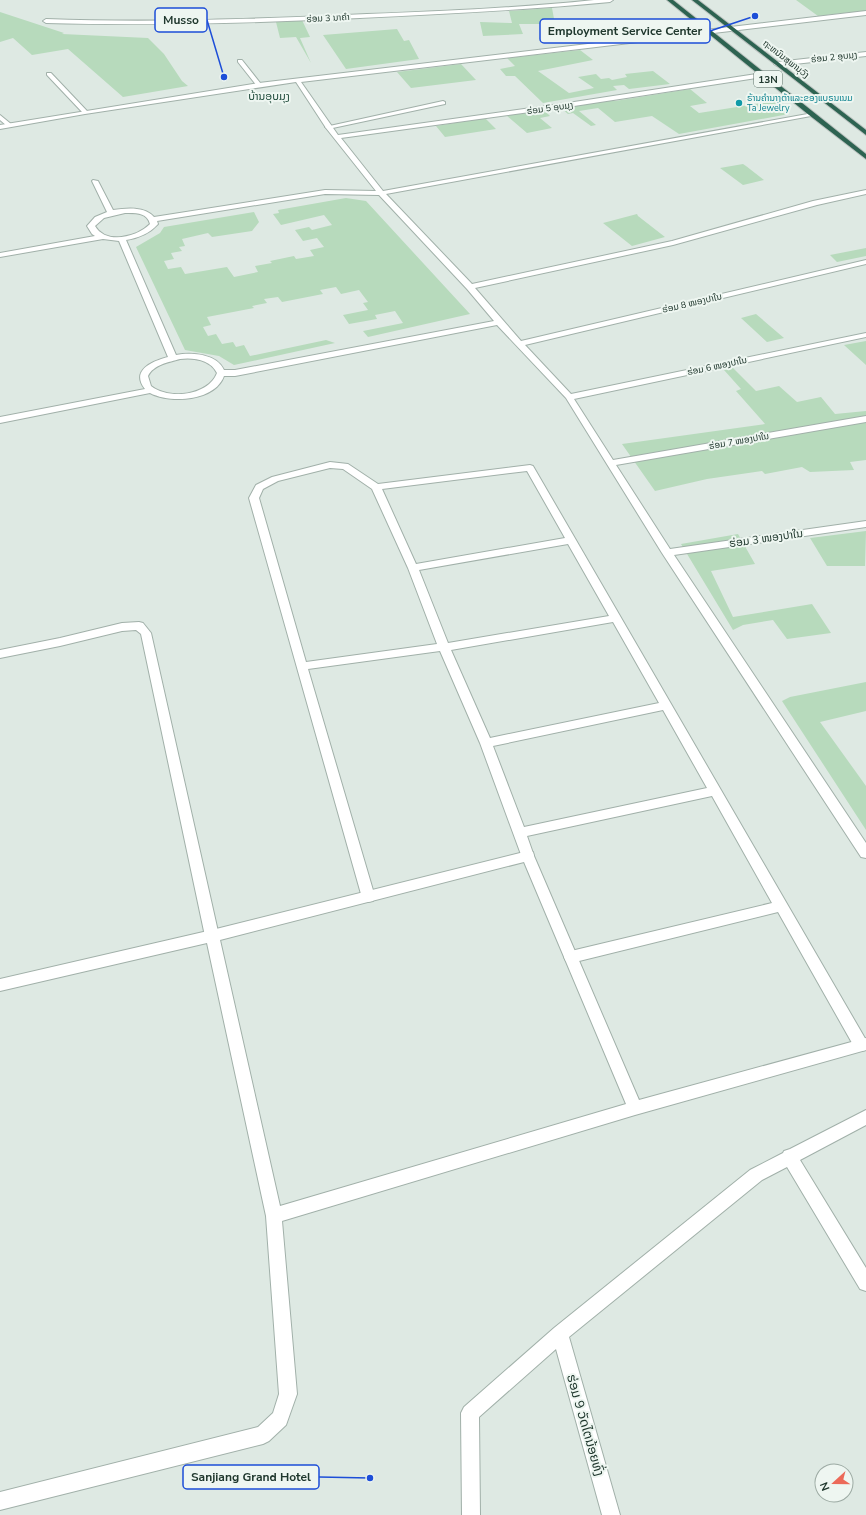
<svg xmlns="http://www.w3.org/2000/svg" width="866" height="1515" font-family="'Nunito Sans','Noto Sans Lao',sans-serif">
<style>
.green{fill:#b7dabc}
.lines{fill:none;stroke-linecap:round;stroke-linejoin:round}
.lane-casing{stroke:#a1b0a9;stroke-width:2}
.street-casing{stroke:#a1b0a9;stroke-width:2}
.highway-casing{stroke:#bcc3c0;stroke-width:2}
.lane{fill:#fff;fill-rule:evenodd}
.street{fill:#fff;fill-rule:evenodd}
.highway{fill:#2d6351;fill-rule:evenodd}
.culture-dot{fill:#0f9aa8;stroke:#eef6f1;stroke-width:1.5}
.labels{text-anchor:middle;stroke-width:4;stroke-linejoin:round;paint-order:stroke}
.far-street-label{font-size:9px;fill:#20382e;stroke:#eef6f1}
.far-culture-label{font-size:9px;fill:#0d838f;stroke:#eef6f1;text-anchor:start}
.shield{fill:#eef6f1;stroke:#5e7168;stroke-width:1}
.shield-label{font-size:10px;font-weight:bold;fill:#20382e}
.far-quarter-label{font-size:11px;fill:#1d4939;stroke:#eef6f1}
.street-label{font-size:11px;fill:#20382e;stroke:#eef6f1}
.near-street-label{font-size:13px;fill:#20382e;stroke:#eef6f1}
.leader{fill:none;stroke:#1d4ed8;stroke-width:1.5}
.callout-dot{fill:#1d4ed8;stroke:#eef6f1;stroke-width:1.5}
.callout{fill:#eef6f1;stroke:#1d4ed8;stroke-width:1.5}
.callout-label{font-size:12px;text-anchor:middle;font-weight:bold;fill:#20382e}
</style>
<rect width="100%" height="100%" fill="#dee9e3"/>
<path class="green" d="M796,0H866V16H859L852,12L818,16Z
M552,8L555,24H519L523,34L483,36L480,22L512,23L509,11Z
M0,12L64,33L62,34L148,38L164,54L182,81L188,86L123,97L68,49L32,55L13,38L0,42Z
M302,20L310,37L300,38L311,63L296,37L280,38L276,22Z
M397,29L404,41L409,40L419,59L346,69L323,35Z
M580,50L593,60L538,71L569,93L594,88L578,77L596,74L601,79L609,78L612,80L627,77L625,74L653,71L670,84L629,89L624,85L613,86L617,90L543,103L515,76H506L500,69L515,66L507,58Z
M461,64L476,80L411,88L397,72Z
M690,89L707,103L690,106L699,113L776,101L789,114L679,134L652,116L615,122L598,108L579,111L596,125L591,126L573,113L568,114L560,107L613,100L615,101Z
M546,110L549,112L547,113L550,116L540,118L552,128L527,133L506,115Z
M485,118L496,129L445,137L436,126Z
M743,164L746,166L764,180L743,185L720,168Z
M346,198L366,201L470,314L368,337L363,331L403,323L395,311L375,315L377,319L349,324L343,315L368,310L363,303L368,302L359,290L341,294L336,287L320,290L323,294L282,302L278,297L264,299L267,303L252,306L254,308L207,317L211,325L203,327L208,336L216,334L222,344L233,342L236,347L244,345L250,356L326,340L335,343L234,365L219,356L185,350L136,247L160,233L164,227L254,212L259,222L252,231L212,237L208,233L182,239L185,246L179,247L182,251L171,253L174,259L164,261L168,269L181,267L185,274L227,267L234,277L258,272L255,266L272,263L270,261L294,256L296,259L314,256L310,250L324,247L317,238L303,241L295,230L309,227L312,230L332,225L324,215L281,225L273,214L279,213L278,210Z
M637,214L638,216L665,237L632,246L603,223Z
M866,248V256L837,262L830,255Z
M756,314L784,338L767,342L741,318Z
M866,341V365L844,345Z
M733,368L756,391L779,386L797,402L821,397L835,414L866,411V460L850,462L854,470L810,472L802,467L765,474L762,471L707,479L655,491L622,444L765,424L736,391L741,389L724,370Z
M866,531L865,566H827L810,538Z
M738,534L755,564L711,571L733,617L812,604L831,633L787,639L773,620L743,625L733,630L681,544Z
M866,682V711L820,722L866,786V830L782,701L790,697Z"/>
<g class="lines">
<defs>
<path id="lane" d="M238,60H242L261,84V86H257L238,62Z
M47,73H51L87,111V113H83L47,75Z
M443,101L445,102V104L328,129L325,127Z
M0,115L11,124V126H7L0,120Z
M330,462L348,464L378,484L530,465L533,466L866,1040V1050L861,1051L856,1050L778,912L571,963L566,961L564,957L566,953L571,951L772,903L712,796L527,836L534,856L533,860L528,861L523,860L480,743L440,651L308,669L375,897L373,901L368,902L363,901L249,498L256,485L272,477ZM330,468L343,469L372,489L408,568L437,644L306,662L259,498L263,489L278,481ZM527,471L565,538L416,564L382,489ZM568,544L609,616L448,643L419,570ZM613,622L659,703L490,738L451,650ZM663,710L707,788L524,827L493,746Z
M139,622L143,623L151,633L219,936L217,940L212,942L207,940L205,936L141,634L136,630L122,631L60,646L0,658V650L60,638L122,623Z"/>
<path id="street" d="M594,0H613L610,2C527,10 443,14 360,18C255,23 151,26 46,23L43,21L46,19C153,23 260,19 367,14C443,11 519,8 594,0Z
M866,11V15L301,82L338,135L574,102L763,73L766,75L763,77L574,106L341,138L383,191L813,113V115L811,116L386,194L472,284L672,241L813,201L866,190V194L817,205L673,245L475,288L521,341L866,260V264L525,345L571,394L866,333V337L574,399L613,460L866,416V422L616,465L670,549L866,521V527L674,555L866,843V858L861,857L662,553L566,398L497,325L235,376H224C215,401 171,404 150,393L0,423V417L145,389C130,370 153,361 168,357L119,241L103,239L0,257V253L95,236L92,234L87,226L95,217L107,212L92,181L93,180L98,181L113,210C126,208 145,206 154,217L325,190L376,191L326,128L296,82L85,114L0,129V125L259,83ZM325,194L379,195L467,289L494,321L235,370H224C217,354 192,352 176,355L126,240C138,238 149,234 158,224L157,221ZM125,213C135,213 147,212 150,224C137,237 106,245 95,226L104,218ZM180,359C193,357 211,360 217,373C208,396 169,400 151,386L148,376C153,365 169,362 180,359Z
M866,52V56L777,66L774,64L777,62Z
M528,851L533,852L534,856L639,1100L866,1038V1050L635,1115L282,1221L297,1394L286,1425L269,1441L263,1444L0,1510V1492L258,1427L273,1413L279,1394L266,1216L207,943L0,991V979L212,930ZM524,862L626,1104L280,1206L220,940Z
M866,1110V1125L800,1160L866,1268V1291L860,1289L787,1167L762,1180L569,1337L620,1515H602L556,1349L479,1417L480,1515H462L461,1413L464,1407L554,1328L750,1170L783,1153L784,1151L790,1149Z"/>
<path id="highway" d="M667,0H673L866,154V159L809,115Z
M692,0H698L866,130V135Z"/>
</defs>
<use href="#lane" class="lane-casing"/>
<use href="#street" class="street-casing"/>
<use href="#highway" class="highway-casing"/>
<use href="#lane" class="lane"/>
<use href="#street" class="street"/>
<use href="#highway" class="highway"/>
</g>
<circle class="culture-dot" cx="739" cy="103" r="4"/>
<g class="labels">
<g class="far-street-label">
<text transform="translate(328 18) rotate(-3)" y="3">ຮ່ອມ 3 ນາຄຳ</text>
<text transform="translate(834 57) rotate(-6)" y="3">ຮ່ອມ 2 ອຸບມຸງ</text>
<text transform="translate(786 59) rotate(38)" y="3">ຖະຫນົນສຸພານຸວົງ</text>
<text transform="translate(550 108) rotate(-8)" y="3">ຮ່ອມ 5 ອຸບມຸງ</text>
<text transform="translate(692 303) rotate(-13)" y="3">ຮ່ອມ 8 ໜອງປາໃນ</text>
<text transform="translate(717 366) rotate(-12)" y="3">ຮ່ອມ 6 ໜອງປາໃນ</text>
<text transform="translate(739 441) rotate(-10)" y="3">ຮ່ອມ 7 ໜອງປາໃນ</text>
</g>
<g class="far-culture-label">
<text x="747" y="101">ຮ້ານຄຳນາງຕ້າແລະຂອງແບຣນເນມ<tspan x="747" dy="10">Ta Jewelry</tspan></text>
</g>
<rect class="shield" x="754" y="71" width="28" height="16" rx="3"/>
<g class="shield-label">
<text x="768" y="83">13N</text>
</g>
<g class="far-quarter-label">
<text x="269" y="100">ບ້ານອຸບມຸງ</text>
</g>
<g class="street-label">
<text transform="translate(766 538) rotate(-8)" y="4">ຮ່ອມ 3 ໜອງປາໃນ</text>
</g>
<g class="near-street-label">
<text transform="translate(586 1425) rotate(74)" y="5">ຮ່ອມ 9 ວັດໄຕນ້ອຍທົ່ງ</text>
</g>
</g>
<path class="leader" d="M224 77L207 20M755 16L710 31M370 1478L319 1477"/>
<g class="callout-dot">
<circle cx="224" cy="77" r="4"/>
<circle cx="755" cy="16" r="4"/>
<circle cx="370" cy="1478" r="4"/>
</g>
<g class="callout">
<rect x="155" y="8" width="52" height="24" rx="4"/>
<rect x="540" y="19" width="170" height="24" rx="4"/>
<rect x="183" y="1465" width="136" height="24" rx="4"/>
</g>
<g class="callout-label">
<text x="181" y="24">Musso</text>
<text x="625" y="35">Employment Service Center</text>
<text x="251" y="1481">Sanjiang Grand Hotel</text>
</g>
<g transform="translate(834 1483) rotate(249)"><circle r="19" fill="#eef6f1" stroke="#9caaa3"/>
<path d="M0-3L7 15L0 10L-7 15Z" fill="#ec6a59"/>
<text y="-6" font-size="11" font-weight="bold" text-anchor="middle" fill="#20382e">N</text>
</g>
</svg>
